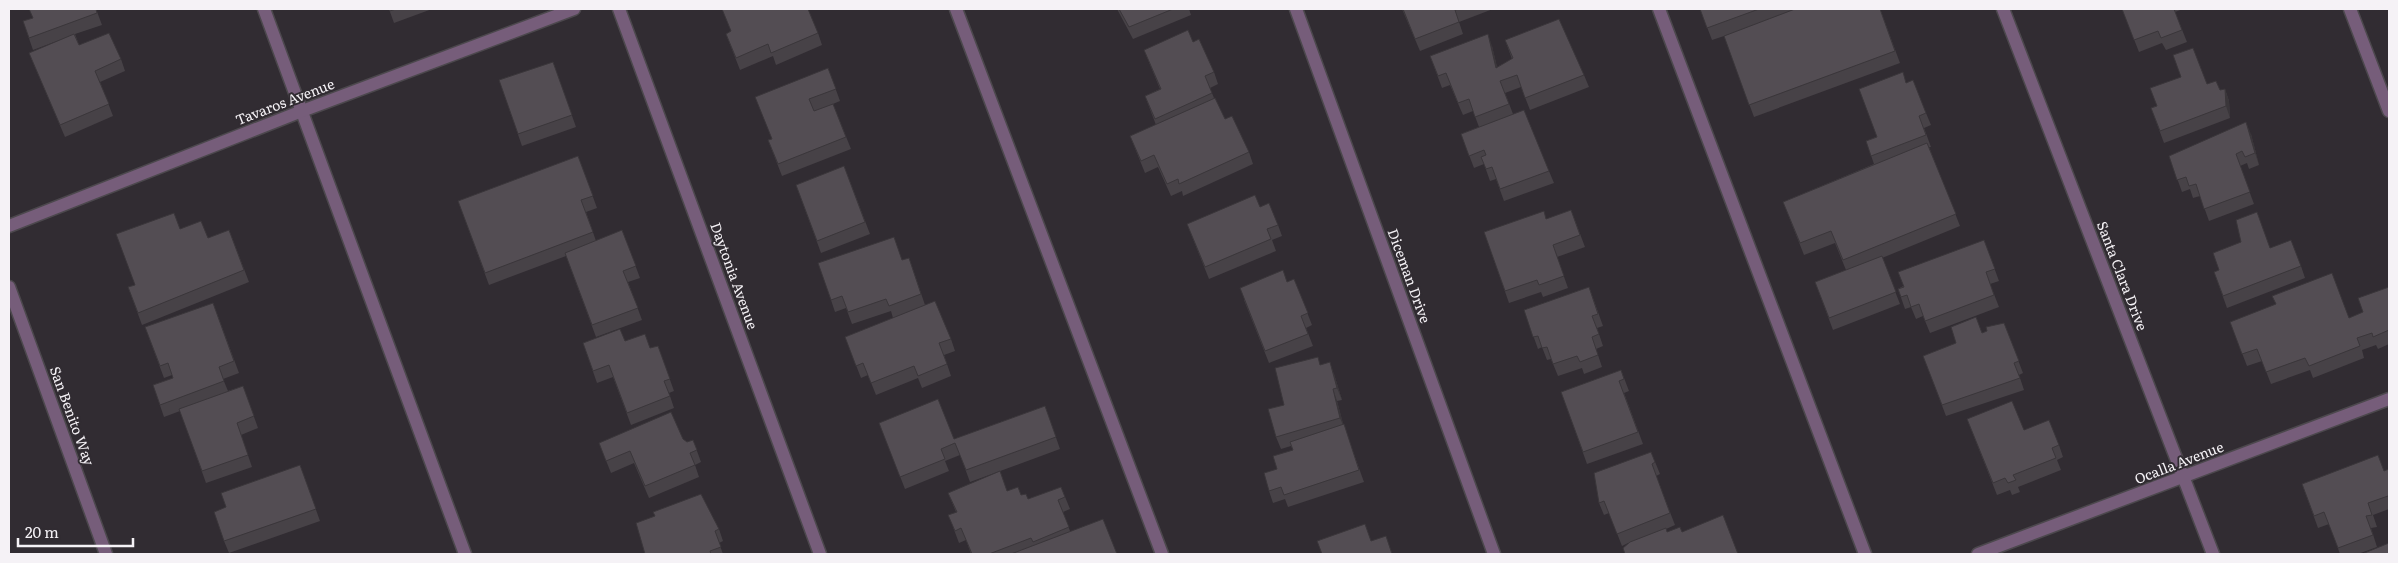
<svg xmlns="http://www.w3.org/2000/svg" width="2398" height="563" font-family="Literata,serif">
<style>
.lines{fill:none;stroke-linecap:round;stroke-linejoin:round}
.service-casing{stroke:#4c484d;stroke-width:15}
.minor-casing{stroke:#4c484d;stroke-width:15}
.service{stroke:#765d7a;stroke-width:12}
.minor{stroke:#765d7a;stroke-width:12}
.wall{fill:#474247}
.shaded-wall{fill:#3a363a}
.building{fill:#534d53;stroke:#3a363a}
.labels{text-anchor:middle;stroke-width:4;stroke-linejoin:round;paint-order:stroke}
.street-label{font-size:14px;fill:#f5f2f6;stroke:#312c32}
</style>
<rect width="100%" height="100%" fill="#312c32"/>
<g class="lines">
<defs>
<path id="service" d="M264,9L465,554
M956,9L1162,554
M1659,9L1865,554
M2350,9L2389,111"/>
<path id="minor" d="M619,9L820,554
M1296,9L1494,554
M2003,9L2213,554
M9,226L302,111L574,9
M9,287L106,554
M1978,554L2389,399"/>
</defs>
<use href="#service" class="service-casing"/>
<use href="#minor" class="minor-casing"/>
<use href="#service" class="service"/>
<use href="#minor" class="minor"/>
</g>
<path class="wall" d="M96,9L102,25L75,34L79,45L121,59L125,71L100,82L113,116L65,137L34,65L29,53L65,38L33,50L23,21L33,18Z
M389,9H432L394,23Z
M722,9L818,33L822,45L776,65L773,56L740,70L726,34L731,31Z
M1117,9H1189L1191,15L1133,39Z
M1402,9H1493L1459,22L1463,34L1420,51Z
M1700,9H1880L1900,63L1754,117L1724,36L1712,40Z
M2122,9H2183L2175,12L2187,42L2166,50L2162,43L2139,52Z
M1505,40L1584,75L1589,87L1530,110L1521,87L1505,93L1513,114L1549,171L1554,183L1504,201L1496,179L1490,181L1484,164L1474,168L1461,134L1479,127L1473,111L1463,115L1450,85L1442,88L1430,56L1492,46L1497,67L1512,59Z
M1193,42L1214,72L1218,84L1210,88L1214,98L1225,119L1249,152L1253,164L1183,196L1182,191L1171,196L1158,167L1145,173L1130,136L1156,125L1145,96L1160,89L1144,50Z
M553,62L576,127L522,146L499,80Z
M828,68L840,101L828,106L833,104L851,149L782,176L768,140L771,139Z
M1906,83L1926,113L1931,125L1924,128L1931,147H1929L1960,226L1882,258L1900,304L1833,330L1815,282L1846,270L1835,243L1804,255L1783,202L1874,164L1866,141L1876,137Z
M2207,84L2220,90L2225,89L2229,101L2230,118L2164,143L2151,108Z
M2251,134L2259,165L2249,169L2247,163L2240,166L2254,204L2209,221L2200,196L2193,198L2190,189L2182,192L2169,156Z
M578,156L597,208L586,212L596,241L622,230L640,278L628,282L642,320L596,337L566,256L489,285L458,201Z
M844,166L870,234L821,253L796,185Z
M1260,207L1278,225L1282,236L1272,240L1276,251L1209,279L1187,224Z
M1571,210L1585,247L1557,257L1568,288L1543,297L1541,292L1509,303L1484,232L1547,219Z
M180,229L208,238L229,230L249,282L142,325L128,287L135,285Z
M1984,240L1999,281L1990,284L1999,307L1930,333L1923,316L1916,319L1911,307L1905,309L1898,289Z
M2241,242L2270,248L2301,266L2305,278L2227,308L2214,272L2219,270Z
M909,258L925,305L951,339L955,351L944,355L951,376L922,388L918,378L876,395L868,375L861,378L845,337L893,318L891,311L852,324L846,308L835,312L831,300L902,260Z
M1294,279L1312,325L1306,328L1313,346L1269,363L1244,300Z
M1589,287L1603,326L1597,328L1603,346L1596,349L1602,367L1584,374L1582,368L1558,376L1551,359L1547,360L1542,347L1538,349L1524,310Z
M2389,287V344L2378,349L2376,345L2362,350L2364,358L2313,378L2310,370L2271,384L2262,361L2247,366L2230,322L2349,318L2363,312Z
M213,303L239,373L223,379L228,391L243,386L258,428L241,435L252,467L206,483L180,411L164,417L153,385L173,378L172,375L164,378L145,327Z
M2004,323L2023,373L2019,375L2024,390L1946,416L1923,356L1982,333Z
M625,341L650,348L658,346L674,391L669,393L674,408L631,425L613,377L597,383L583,343Z
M1320,365L1334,374L1342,400L1337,401L1343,424L1364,482L1288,507L1285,499L1273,503L1269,491L1277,469L1293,450L1291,446L1281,449L1276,437L1284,405Z
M1621,370L1629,391L1624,393L1643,444L1587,464L1561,392Z
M1045,406L1060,449L970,482L960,455L945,461L949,471L905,489L879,423L954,439Z
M1967,419L2024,430L2059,445L2063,457L2057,460L2061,470L2018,487L2020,492L2012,495L2010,490L1997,495Z
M683,439L687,442L693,440L701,462L695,465L699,477L649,498L634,463L611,473L599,443Z
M1651,452L1660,474L1656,476L1675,525L1666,529L1667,532H1682L1738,554L1628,543L1622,546L1609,513L1604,515L1599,503Z
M300,465L320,521L229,553L224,541L226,507Z
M2389,469V509L2373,515L2377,527L2371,528L2377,547L2358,554H2340L2329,524L2318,528L2302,484L2384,471Z
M1061,487L1070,509L1063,512L1070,531L1117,554H971L966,540L959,543L953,527L956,512L948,493L1007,491L1021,495L1028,499Z
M719,529L723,541L719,543L723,554H645Z"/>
<path class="shaded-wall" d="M1488,34L1492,46L1500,80L1496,68Z
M2225,89L2229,101L2230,118L2226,106Z
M2246,122L2251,134L2259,165L2255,153Z
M1330,362L1334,374L1342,400L1337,388Z
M1333,389L1337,401L1345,430L1340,418Z"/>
<path class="building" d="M29,9H96L97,13L29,38L23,21L33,18Z
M389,9H396L390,11Z
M722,9H808L818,33L771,53L768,44L736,58L726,34L731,31Z
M1119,9H1173L1129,27Z
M1403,9H1459L1455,10L1459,22L1415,39Z
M1700,9H1759L1707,28Z
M1795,9H1880L1895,51L1749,105L1724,36Z
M2122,9H2174L2182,30L2161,38L2158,31L2134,40Z
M1559,19L1584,75L1525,98L1517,75L1500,81L1509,104L1475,117L1469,99L1458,103L1446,73L1438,76L1430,56L1488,34L1496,68L1513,58L1505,40Z
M1188,30L1193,42L1199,39L1214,72L1205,76L1212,93L1155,119L1145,96L1161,89L1144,50Z
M109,33L121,59L95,71L109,104L60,125L29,53L74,34L79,45Z
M2193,48L2207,84L2216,81L2220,90L2225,89L2226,106L2160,131L2151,108L2157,106L2150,88L2181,77L2173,55Z
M553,62L572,115L518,134L499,80Z
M828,68L836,89L809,99L814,111L833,104L846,137L778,164L768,140L772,139L755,97Z
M1903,72L1906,83L1913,80L1926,113L1919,116L1926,135L1871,156L1866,141L1877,137L1859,89Z
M1215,98L1225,119L1232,116L1249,152L1179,184L1178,179L1167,184L1154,155L1141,161L1130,136Z
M1524,110L1549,171L1500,189L1492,167L1486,169L1481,157L1486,155L1484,150L1469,156L1461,134Z
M2246,122L2255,153L2245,157L2242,151L2236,154L2250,192L2204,209L2196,184L2189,186L2186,177L2177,180L2169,156Z
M1927,143L1956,214L1843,260L1831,231L1800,243L1783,202Z
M578,156L593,196L581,200L593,232L485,273L458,201Z
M844,166L865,222L817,241L796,185Z
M1255,195L1260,207L1269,203L1278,225L1267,229L1271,239L1205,267L1187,224Z
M1571,210L1580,235L1553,245L1564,276L1539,285L1537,280L1505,291L1484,232L1544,211L1546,219Z
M2257,212L2270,248L2291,240L2301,266L2223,296L2214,272L2219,270L2213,253L2241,242L2236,220Z
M174,213L180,229L201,221L208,238L229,230L244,270L138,313L128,287L135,285L116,234Z
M622,230L636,266L623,271L638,308L592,325L565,253Z
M894,237L902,260L909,258L921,294L889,306L886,299L848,312L842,296L831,300L818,263Z
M1984,240L1995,269L1986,272L1994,295L1925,321L1919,304L1911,307L1907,295L1901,297L1898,289L1904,287L1898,272Z
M1882,256L1896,292L1829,318L1815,282Z
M1283,270L1287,282L1294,279L1308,313L1301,316L1308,334L1265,351L1240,288Z
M2332,273L2349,318L2363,312L2358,298L2389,287V330L2373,337L2372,333L2357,338L2360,346L2309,366L2305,358L2266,372L2257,349L2242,354L2230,322L2276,304L2272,296Z
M1589,287L1598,314L1592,316L1599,334L1592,337L1598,355L1580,362L1577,356L1553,364L1547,347L1542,348L1538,336L1533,337L1524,310Z
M935,301L951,339L939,343L947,364L918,376L914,366L871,383L863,363L856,366L845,337Z
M213,303L234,361L219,367L224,381L160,405L153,385L173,378L168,363L160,366L145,327Z
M1976,317L1982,333L1987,331L1986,327L2004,323L2019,361L2014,363L2020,378L1942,405L1923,356L1956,343L1951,327Z
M620,329L625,341L645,334L650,348L658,346L670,379L664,381L670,396L627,413L609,365L593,371L583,343Z
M1318,357L1320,365L1330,362L1337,388L1333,389L1340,418L1276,437L1268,409L1284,405L1275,368Z
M1621,370L1624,379L1619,381L1638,432L1583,452L1561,392Z
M243,386L254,416L237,423L248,455L202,471L179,409Z
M938,399L954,439L1045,406L1056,437L966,470L955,443L941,449L945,459L900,477L879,423Z
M2012,401L2024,430L2049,420L2059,445L2052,448L2056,458L2013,475L2016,480L2008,483L2005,478L1993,483L1967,419Z
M671,412L683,439L687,442L693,440L697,450L690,453L695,465L645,486L630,451L606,461L599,443Z
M1344,424L1359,470L1284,495L1281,487L1269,491L1264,473L1277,469L1273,456L1293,450L1290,442Z
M1651,452L1655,462L1652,464L1670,513L1617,534L1604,501L1599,503L1594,473Z
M2378,455L2384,471L2389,469V498L2388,496L2368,503L2372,515L2366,516L2373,535L2338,548L2324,512L2314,516L2302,484Z
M300,465L316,509L224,541L214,512L226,507L221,493Z
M1000,471L1007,491L1018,487L1021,495L1026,494L1028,499L1061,487L1065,497L1058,500L1069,527L1033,542L1031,538L989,554H972L961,528L955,531L948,515L957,512L948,493Z
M701,494L719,529L715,531L721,547L710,551L711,554H645L636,523L655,516L653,512Z
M1723,515L1738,554H1625L1623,548L1630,542L1666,528L1667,532L1680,527L1682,532Z
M1103,519L1117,554H1011Z
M1365,524L1371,541L1386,536L1392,554H1322L1317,541Z
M2389,543V554H2362Z"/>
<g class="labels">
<g class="street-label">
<text transform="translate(285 102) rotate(-21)" y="5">Tavaros Avenue</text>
<text transform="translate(734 276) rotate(70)" y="5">Daytonia Avenue</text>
<text transform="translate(1409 276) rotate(70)" y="5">Diceman Drive</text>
<text transform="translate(2122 276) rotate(69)" y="5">Santa Clara Drive</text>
<text transform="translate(72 416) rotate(70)" y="5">San Benito Way</text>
<text transform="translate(2179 463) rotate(-21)" y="5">Ocalla Avenue</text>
</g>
</g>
<rect width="2398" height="563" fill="none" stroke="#f5f2f6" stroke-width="20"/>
<path d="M18 538v8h115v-8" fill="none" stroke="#f5f2f6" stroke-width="2.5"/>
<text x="25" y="538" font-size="15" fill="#f5f2f6" stroke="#312c32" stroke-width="4" paint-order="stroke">20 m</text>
</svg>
